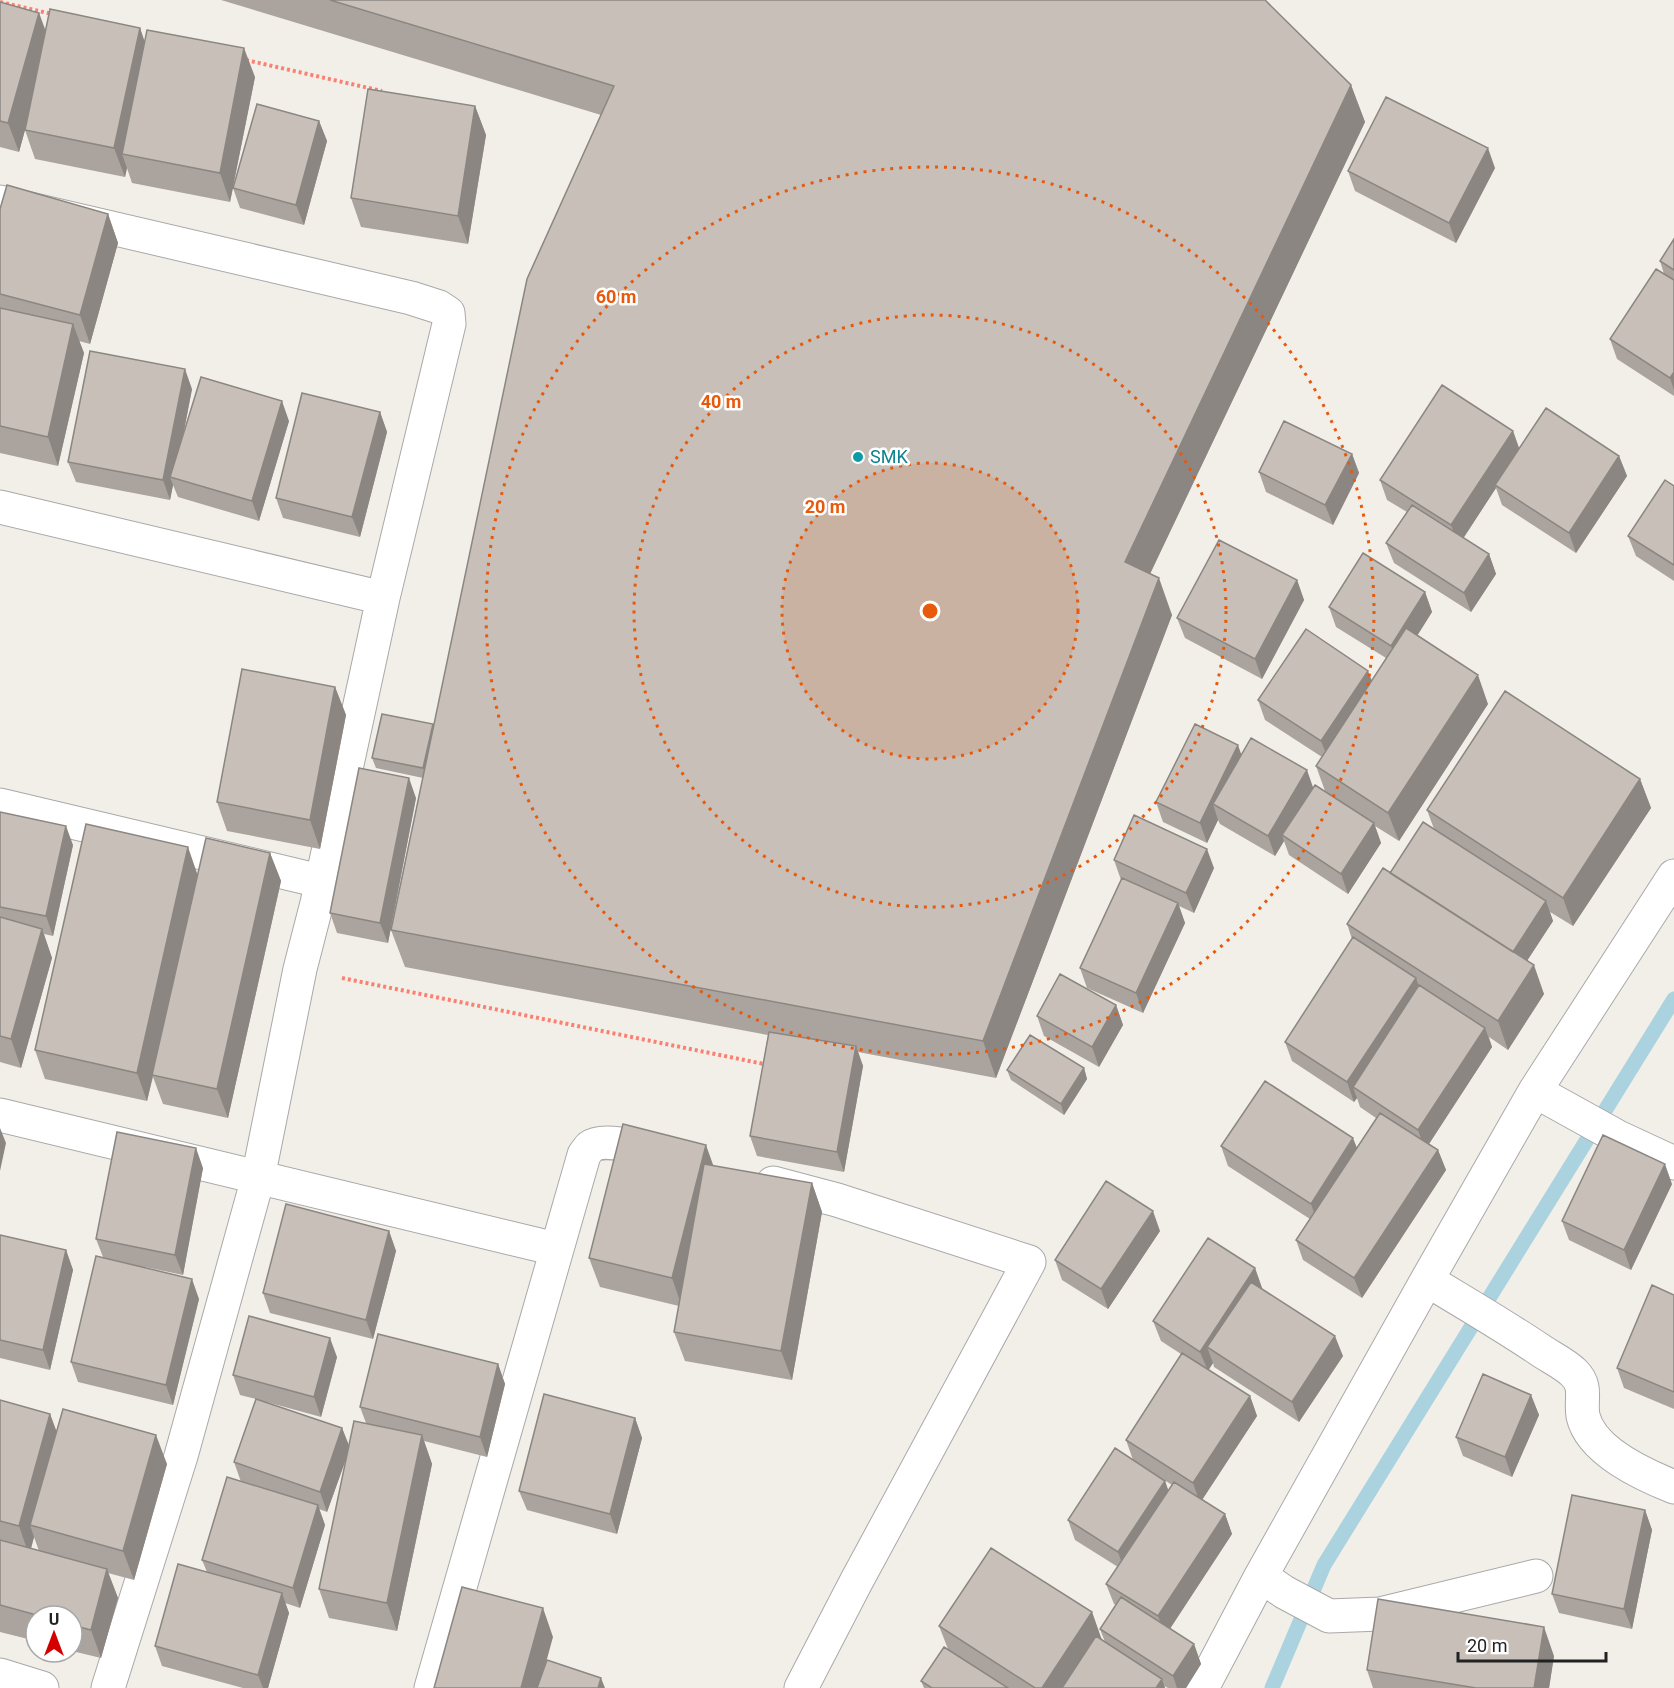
<svg xmlns="http://www.w3.org/2000/svg" width="1674" height="1688" font-family="Roboto,sans-serif">
<style>
.lines{fill:none;stroke-linecap:round;stroke-linejoin:round}
.stream{stroke:#aad3df;stroke-width:15}
.minor-casing{stroke:#a9a9a9;stroke-width:35}
.path{stroke:#fa8072;stroke-width:4;stroke-dasharray:3 3;stroke-linecap:butt}
.minor{stroke:#fff;stroke-width:33}
.wall{fill:#aba49e;fill-rule:evenodd}
.shaded-wall{fill:#8b8681}
.building{fill:#c7bfb8;stroke:#8b8681;stroke-width:1.5}
.ring{fill:none;stroke:#e8590c;stroke-width:3;stroke-dasharray:3 6}
.culture-dot{fill:#0f9aa8;stroke:#fff;stroke-width:2}
.labels{text-anchor:middle;stroke-width:5;stroke-linejoin:round;paint-order:stroke}
.culture-label{font-size:18px;fill:#0d838f;stroke:#fff;text-anchor:start}
.centre{fill:#e8590c;stroke:#fff;stroke-width:3}
.ring-label{font-size:18px;text-anchor:middle;font-weight:bold;fill:#e8590c;stroke:#fff;stroke-width:5;stroke-linejoin:round;paint-order:stroke}
</style>
<rect width="100%" height="100%" fill="#f2efe9"/>
<g class="lines">
<path class="stream" d="M1272,1688L1324,1565L1674,999"/>
<defs>
<path id="minor" d="M0,202L411,298L439,307L448,313L449,324L383,598L317,903L300,969L258,1178L181,1456L108,1688
M0,507L383,598
M0,805L320,881
M1535,1091L1618,1137L1674,1163
M0,1115L556,1249
M773,1183L837,1200L1029,1262L856,1582L801,1688
M1427,1280C1465,1303 1503,1325 1540,1350C1550,1357 1565,1364 1574,1373C1588,1387 1580,1399 1583,1416C1591,1451 1644,1475 1674,1487
M1261,1576L1284,1592L1329,1616L1380,1614L1536,1576
M0,1675L42,1688
M431,1688L584,1155C586,1152 588,1149 590,1147C604,1136 646,1150 662,1154
M1202,1688L1261,1576L1427,1280L1535,1091L1674,876"/>
</defs>
<use href="#minor" class="minor-casing"/>
<path class="path" d="M0,2L52,14
M246,60L382,91
M342,978L764,1064"/>
<use href="#minor" class="minor"/>
</g>
<path class="wall" d="M221,0H1265L1351,85L1365,122L1150,574L1172,615L996,1078L858,1052L863,1066L844,1172L757,1156L750,1136L768,1035L405,967L391,930L423,778L376,768L372,758L433,724L434,726L601,115Z
M0,2L39,13L46,31L140,28L144,41L255,77L233,186L319,121L327,141L304,225L240,208L233,188L230,202L132,183L127,168L125,177L35,159L25,130L19,152L0,147Z
M475,106L486,135L468,244L361,227L351,198Z
M1495,168L1456,243L1355,191L1348,171Z
M0,209L108,214L118,243L90,344L79,341L84,353L58,466L0,453Z
M1674,239V396L1617,359L1610,339L1664,274L1660,261Z
M192,389L183,435L289,421L259,521L178,497L173,485L170,500L76,482L68,462Z
M380,412L387,432L360,537L283,518L276,498Z
M1513,431L1519,448L1619,456L1627,476L1576,553L1502,505L1496,488L1463,538L1489,554L1496,574L1471,612L1394,563L1386,543L1407,512L1387,500L1380,480Z
M1352,454L1359,473L1333,525L1266,492L1259,472Z
M1674,486V581L1636,556L1628,536Z
M1297,580L1304,600L1262,679L1185,638L1177,618Z
M1425,592L1432,612L1417,636L1488,704L1399,841L1375,826L1381,843L1348,894L1289,855L1284,841L1275,856L1220,824L1218,820L1207,843L1163,822L1156,802L1242,755L1313,788L1325,791L1316,766L1322,757L1265,720L1258,700L1372,681L1386,658L1336,627L1329,607Z
M335,687L346,715L320,849L227,831L217,802Z
M1640,779L1651,808L1573,926L1550,912L1553,921L1527,961L1544,994L1508,1050L1489,1037L1492,1047L1429,1144L1438,1150L1446,1170L1362,1298L1303,1260L1296,1240L1310,1219L1228,1166L1221,1146L1357,1147L1376,1118L1360,1107L1357,1098L1354,1102L1292,1061L1285,1042L1352,939L1347,924L1390,873L1434,829L1427,810Z
M416,798L388,943L337,933L330,913Z
M0,812L73,845L53,936L44,934L52,958L21,1068L0,1062Z
M270,853L281,881L228,1118L163,1104L153,1077L147,1101L45,1079L35,1050L198,874Z
M1114,860L1214,868L1194,913L1179,906L1185,923L1143,1013L1087,988L1080,968L1121,880Z
M1116,1005L1123,1025L1099,1067L1044,1036L1037,1016Z
M1084,1068L1087,1079L1064,1115L1011,1080L1007,1070Z
M713,1166L812,1183L822,1212L792,1380L685,1361L674,1332L679,1306L600,1287L589,1258Z
M203,1168L183,1275L145,1267L199,1299L173,1405L78,1382L71,1362L103,1257L96,1239Z
M1672,1184L1631,1270L1569,1240L1562,1221Z
M389,1231L396,1251L373,1339L270,1313L263,1293Z
M1160,1231L1108,1309L1062,1280L1055,1260Z
M0,1235L66,1250L73,1270L50,1370L0,1358Z
M1255,1268L1262,1288L1261,1289L1343,1356L1299,1422L1214,1367L1213,1363L1208,1370L1250,1396L1257,1416L1202,1500L1225,1514L1232,1534L1170,1629L1194,1644L1201,1664L1186,1688H1168L1164,1686L1165,1688H924L921,1681L948,1649L939,1626L1092,1612L1102,1640L1105,1642L1100,1629L1116,1605L1114,1604L1106,1584L1118,1567L1075,1540L1068,1520L1165,1481L1168,1490L1172,1485L1133,1460L1126,1440L1181,1354L1161,1341L1153,1321Z
M1674,1295V1409L1624,1388L1617,1368Z
M337,1357L321,1417L263,1401L342,1428L349,1446L366,1423L360,1407L498,1364L505,1384L487,1457L424,1441L432,1464L397,1631L329,1618L319,1589L346,1459L327,1512L319,1509L325,1525L300,1608L285,1603L289,1613L268,1688H243L162,1666L155,1646L207,1572L202,1560L241,1482L234,1462L256,1399L240,1395L233,1375Z
M1531,1395L1539,1415L1512,1477L1463,1456L1456,1437Z
M0,1400L50,1414L56,1431L167,1464L134,1580L108,1573L118,1598L101,1658L72,1651V1616H36V1641L0,1632ZM34,1537L39,1551L31,1549Z
M635,1418L642,1438L617,1534L527,1510L519,1491Z
M1645,1510L1652,1530L1632,1629L1559,1613L1552,1594Z
M1554,1656L1549,1688H1373L1367,1670Z"/>
<path class="shaded-wall" d="M39,13L49,42L19,152L8,123Z
M140,28L150,57L122,154L127,168L125,177L114,148Z
M244,48L255,77L230,202L220,173Z
M1351,85L1365,122L1138,599L1125,562Z
M475,106L486,135L468,244L458,216Z
M319,121L327,141L304,225L296,205Z
M1488,148L1495,168L1456,243L1449,223Z
M108,214L118,243L90,344L80,315Z
M73,324L84,353L58,466L48,437Z
M185,369L192,389L175,478L170,477L173,485L170,500L163,480Z
M1674,372V390L1670,378Z
M282,401L289,421L259,521L252,501Z
M380,412L387,432L360,537L352,517Z
M1513,431L1520,451L1495,485L1496,488L1459,545L1451,525Z
M1352,454L1359,473L1333,525L1325,505Z
M1619,456L1627,476L1576,553L1569,533Z
M1489,554L1496,574L1471,612L1464,593Z
M1159,578L1172,615L996,1078L983,1041Z
M1297,580L1304,600L1262,679L1255,659Z
M1425,592L1432,612L1398,666L1391,646Z
M1368,671L1376,691L1329,761L1321,741Z
M1478,675L1488,704L1399,841L1388,813Z
M335,687L346,715L320,849L310,820Z
M433,724L437,734L427,778L423,768Z
M1238,745L1245,765L1213,804L1218,820L1207,843L1200,823Z
M1307,770L1314,790L1282,835L1284,841L1275,856L1268,836Z
M409,778L416,798L388,943L380,923Z
M1640,779L1651,808L1573,926L1563,898Z
M1374,823L1381,843L1348,894L1341,874Z
M66,826L73,845L53,936L46,916Z
M188,847L198,876L147,1101L137,1073Z
M1207,849L1214,868L1194,913L1186,893Z
M270,853L281,881L228,1118L217,1089Z
M1546,901L1553,921L1519,973L1512,953Z
M1178,903L1185,923L1143,1013L1136,993Z
M42,929L52,958L21,1068L11,1039Z
M1534,965L1544,994L1508,1050L1498,1021Z
M1416,978L1423,998L1353,1087L1357,1098L1354,1102L1347,1082Z
M1116,1005L1123,1025L1099,1067L1092,1047Z
M1485,1028L1492,1047L1425,1150L1418,1130Z
M856,1046L863,1066L844,1172L837,1152Z
M1084,1068L1087,1079L1064,1115L1061,1104Z
M0,1128L6,1143L0,1171Z
M1353,1138L1361,1158L1318,1224L1311,1204Z
M706,1145L716,1173L682,1307L672,1278Z
M196,1148L203,1168L183,1275L175,1255Z
M1438,1150L1446,1170L1362,1298L1354,1278Z
M1665,1164L1672,1184L1631,1270L1624,1250Z
M812,1183L822,1212L792,1380L781,1351Z
M1153,1211L1160,1231L1108,1309L1101,1289Z
M389,1231L396,1251L373,1339L366,1320Z
M66,1250L73,1270L50,1370L43,1350Z
M1255,1268L1262,1288L1218,1355L1207,1347L1213,1363L1208,1371L1200,1352Z
M192,1279L199,1299L173,1405L166,1385Z
M1335,1336L1343,1356L1299,1422L1292,1402Z
M330,1338L337,1357L321,1417L314,1397Z
M498,1364L505,1384L487,1457L480,1437Z
M1531,1395L1539,1415L1512,1477L1505,1457Z
M1250,1396L1257,1416L1200,1503L1193,1483Z
M50,1414L61,1443L30,1525L34,1537L29,1555L19,1526Z
M635,1418L642,1438L617,1534L610,1514Z
M342,1428L350,1448L327,1512L320,1492Z
M156,1435L167,1464L134,1580L123,1551Z
M422,1435L432,1464L397,1631L387,1603Z
M1165,1481L1172,1501L1125,1572L1118,1552Z
M318,1505L325,1525L300,1608L293,1588Z
M1645,1510L1652,1530L1632,1629L1624,1609Z
M1225,1514L1232,1534L1165,1636L1158,1616Z
M107,1569L118,1598L101,1658L91,1630Z
M282,1593L289,1613L268,1688H263L258,1675Z
M543,1608L553,1637L539,1688H521Z
M1092,1612L1102,1641L1071,1688H1042Z
M1544,1627L1554,1656L1549,1688H1534Z
M1194,1644L1201,1664L1186,1688H1177L1173,1676Z
M601,1678L605,1688H598Z
M1162,1679L1165,1688H1156Z"/>
<path class="building" d="M330,0H1265L1351,85L1125,562L1159,578L983,1041L391,930L527,279L614,86Z
M0,2L39,13L8,123L0,121Z
M50,9L140,28L114,148L25,130Z
M147,30L244,48L220,173L122,154Z
M368,89L475,106L458,216L351,198Z
M1386,97L1488,148L1449,223L1348,171Z
M257,104L319,121L296,205L233,188Z
M7,185L108,214L80,315L0,294V209Z
M1674,239V270L1660,261Z
M1656,269L1674,280V372L1670,378L1610,339Z
M0,308L73,324L48,437L0,426Z
M90,351L185,369L163,480L68,462Z
M201,377L282,401L252,501L170,477Z
M1442,385L1513,431L1451,525L1380,480Z
M302,393L380,412L352,517L276,498Z
M1546,408L1619,456L1569,533L1495,485Z
M1284,421L1352,454L1325,505L1259,472Z
M1665,480L1674,486V565L1628,536Z
M1412,505L1489,554L1464,593L1386,543Z
M1219,540L1297,580L1255,659L1177,618Z
M1363,553L1425,592L1391,646L1329,607Z
M1406,628L1478,675L1388,813L1316,766Z
M1306,629L1368,671L1321,741L1258,700Z
M242,669L335,687L310,820L217,802Z
M1505,691L1640,779L1563,898L1427,810Z
M382,714L433,724L423,768L372,758Z
M1195,724L1238,745L1200,823L1156,802Z
M1251,738L1307,770L1268,836L1213,804Z
M359,768L409,778L380,923L330,913Z
M1315,785L1374,823L1341,874L1282,835Z
M0,812L66,826L46,916L0,907Z
M1134,815L1207,849L1186,893L1114,860Z
M1423,822L1546,901L1513,952L1390,873Z
M86,824L188,847L137,1073L35,1050Z
M206,838L270,853L217,1089L152,1075Z
M1383,868L1534,965L1498,1021L1347,924Z
M1122,878L1178,903L1136,993L1080,968Z
M0,917L42,929L11,1039L0,1036Z
M1353,937L1416,978L1347,1082L1285,1042Z
M1060,974L1116,1005L1092,1047L1037,1016Z
M1419,985L1485,1028L1418,1130L1353,1087Z
M769,1032L856,1046L837,1152L750,1136Z
M1030,1035L1084,1068L1061,1104L1007,1070Z
M1265,1081L1353,1138L1311,1204L1221,1146Z
M1380,1113L1438,1150L1354,1278L1296,1240Z
M623,1124L706,1145L672,1278L589,1258Z
M117,1132L196,1148L175,1255L96,1239Z
M1603,1135L1665,1164L1624,1250L1562,1221Z
M704,1164L812,1183L781,1351L674,1332Z
M1106,1181L1153,1211L1101,1289L1055,1260Z
M286,1204L389,1231L366,1320L263,1293Z
M0,1235L66,1250L43,1350L0,1340Z
M1208,1238L1255,1268L1200,1352L1153,1321Z
M96,1256L192,1279L166,1385L71,1362Z
M1251,1282L1335,1336L1292,1402L1207,1347Z
M1652,1285L1674,1295V1392L1617,1368Z
M249,1316L330,1338L314,1397L233,1375Z
M378,1334L498,1364L480,1437L360,1407Z
M1182,1353L1250,1396L1193,1483L1126,1440Z
M1483,1374L1531,1395L1505,1457L1456,1437Z
M544,1394L635,1418L610,1514L519,1491Z
M256,1399L342,1428L320,1492L234,1462Z
M0,1400L50,1414L19,1526L0,1521Z
M63,1409L156,1435L123,1551L30,1525Z
M354,1421L422,1435L387,1603L319,1589Z
M1115,1448L1165,1481L1118,1552L1068,1520Z
M227,1477L318,1505L293,1588L202,1560Z
M1174,1482L1225,1514L1158,1616L1106,1584Z
M1572,1495L1645,1510L1624,1609L1552,1594Z
M0,1540L107,1569L91,1630L72,1625V1616H40L0,1605Z
M991,1548L1092,1612L1042,1688H1035L939,1626Z
M178,1564L282,1593L258,1675L155,1646Z
M462,1587L543,1608L521,1688H434Z
M1121,1597L1194,1644L1173,1676L1100,1629Z
M1378,1599L1544,1627L1534,1688H1476L1367,1670Z
M1096,1636L1162,1679L1156,1688H1062Z
M944,1647L1008,1688H932L921,1681Z
M547,1660L601,1678L598,1688H537Z"/>
<circle cx="930" cy="611" r="148" fill="#e8590c" fill-opacity=".12"/>
<g class="ring">
<circle cx="930" cy="611" r="148"/>
<circle cx="930" cy="611" r="296"/>
<circle cx="930" cy="611" r="444"/>
</g>
<circle class="culture-dot" cx="858" cy="457" r="6"/>
<g class="labels">
<g class="culture-label">
<text x="870" y="463">SMK</text>
</g>
</g>
<circle cx="930" cy="611" r="9" class="centre"/>
<g class="ring-label">
<text x="616" y="303">60 m</text>
<text x="721" y="408">40 m</text>
<text x="825" y="513">20 m</text>
</g>
<g transform="translate(54 1634)"><circle r="28" fill="#ffffff" stroke="#a7a7a7" stroke-width="1.5"/>
<path d="M0-4.5L10 22L0 15L-10 22Z" fill="#d40000"/>
<text y="-9" font-size="16" font-weight="bold" text-anchor="middle" fill="#222222">U</text>
</g>
<path d="M1458 1652v9h148v-9" fill="none" stroke="#222222" stroke-width="3"/>
<text x="1467" y="1652" font-size="18" fill="#222222" stroke="#ffffff" stroke-width="4.5" paint-order="stroke">20 m</text>
</svg>
